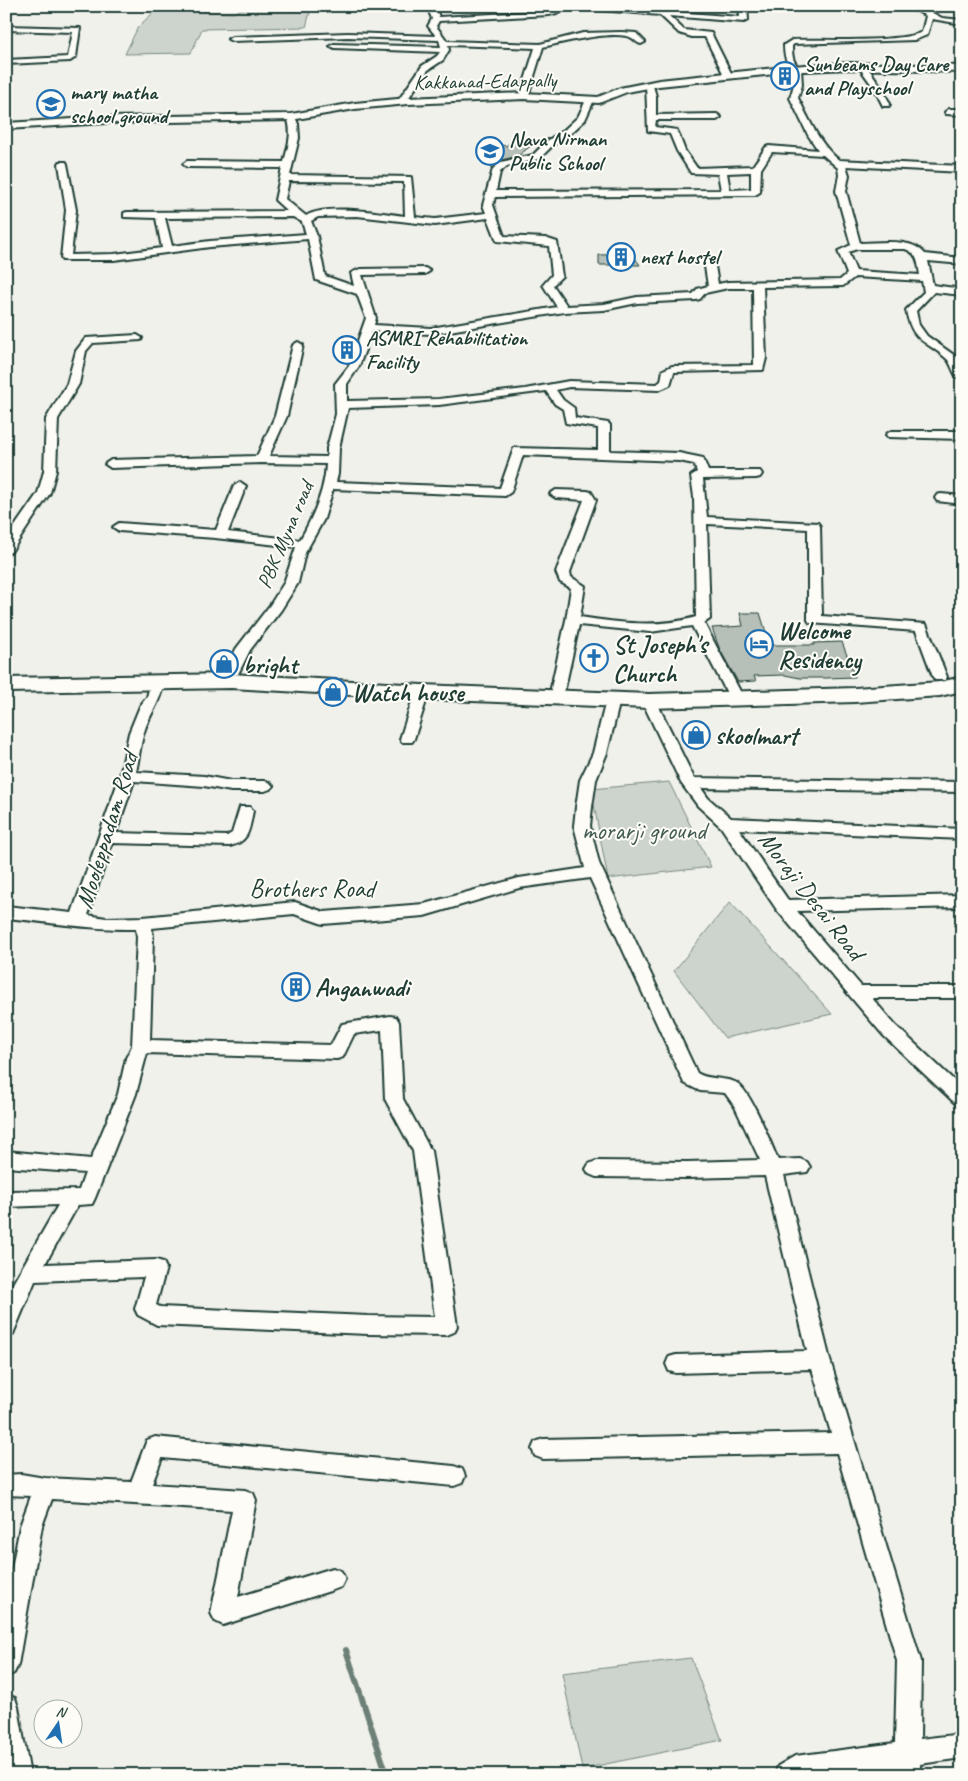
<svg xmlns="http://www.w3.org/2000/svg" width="968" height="1781" font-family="Caveat,sans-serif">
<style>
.green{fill:#cdd3cd;stroke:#768880}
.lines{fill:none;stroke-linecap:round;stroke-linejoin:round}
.stream{stroke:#6c8077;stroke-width:6}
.building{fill:#b6bfb8;stroke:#1f3d34}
.minor-casing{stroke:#1f3d34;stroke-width:4}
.tertiary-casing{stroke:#1f3d34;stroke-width:4}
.primary-casing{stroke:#1f3d34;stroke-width:4}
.minor{fill:#fdfcf7;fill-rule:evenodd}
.tertiary{fill:#fdfcf7;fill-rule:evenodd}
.primary{fill:#fdfcf7;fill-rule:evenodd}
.labels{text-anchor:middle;stroke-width:4;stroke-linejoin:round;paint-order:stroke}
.far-poi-label{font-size:21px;font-weight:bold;fill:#1f3d34;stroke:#fdfcf7;text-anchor:start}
.far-street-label{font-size:21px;fill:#1f3d34;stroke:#fdfcf7}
.poi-label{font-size:25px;font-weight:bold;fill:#1f3d34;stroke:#fdfcf7;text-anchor:start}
.street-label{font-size:25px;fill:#1f3d34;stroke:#fdfcf7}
.park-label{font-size:25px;fill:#425b53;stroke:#fdfcf7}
</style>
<rect width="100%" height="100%" fill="#f0f1eb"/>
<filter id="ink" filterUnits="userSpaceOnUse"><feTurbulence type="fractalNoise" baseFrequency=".02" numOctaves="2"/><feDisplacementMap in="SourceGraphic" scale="10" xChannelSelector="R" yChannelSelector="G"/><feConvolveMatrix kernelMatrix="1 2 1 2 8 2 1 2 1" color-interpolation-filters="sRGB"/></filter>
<g filter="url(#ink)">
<path class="green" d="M241,9L310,12L306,27L202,29L191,53L125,54L138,27L156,10L234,13Z
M669,782L711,867L608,879L591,789Z
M730,902L832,1014L725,1038L674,971Z
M691,1658L722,1740L582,1769L562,1673Z"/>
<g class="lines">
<path class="stream" d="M346,1650L387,1775"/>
</g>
<path class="building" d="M513,140H538L518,156L486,164L484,154L495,144L506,146Z
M632,254L640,265H599V255Z
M740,613H760L770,645H814V643L842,642L855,677L826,678H800L785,675L754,676L756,681L738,682L720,650L712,628L743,626Z"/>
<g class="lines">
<defs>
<path id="minor" d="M427,6H435L439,17L548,11L555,9V6H563L561,12L549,15L439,21L436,26L447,41L540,44L583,33L621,32L636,33L645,42L641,44C637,43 635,40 632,38C616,29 561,43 543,47L528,96L524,98L520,96L535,48L448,45L449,50L443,60L428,70L405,103L402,104L398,101L422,66L437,56L440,52L334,48L330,46L334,44L441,47L439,40L348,37L232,41L228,39L232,37L348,33L436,36L428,26L432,19Z
M596,6L740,17L739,6H747L748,20L744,22L669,16L684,30L711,33L732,75L725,77L705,37H692L679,33L660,15L601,10Z
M883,6H925L923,8L942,18L962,20V24L932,19L927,35L915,40L794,44L792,46C792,57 793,63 801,69L802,85L798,98C810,121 819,144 839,160L962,166V172L846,166L849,175L846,191L860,243C880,243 912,237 925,254L962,258V264L928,261L933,285L962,289V295L934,292L916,311L919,325L927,336L958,358L962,365V380C953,378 953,365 947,359C925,339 912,343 906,310L924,292L922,281L855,277L843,286L763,287L766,358L763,370L674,372L670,385L659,390L569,387L556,390L563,400L574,408L575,418L608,423L610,425V451L679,453L703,458L708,471H760L762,474L760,477L756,478L703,479L707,517L818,523L820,526L822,616L926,624L947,677L945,680H935L933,677L916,631L810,623L808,620V529L707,524L710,619L704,623L741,693L739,696H729L727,693L692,626L650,632L579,625L565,688L563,691H553L551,688L566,620L571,588L560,582L556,572L584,500L556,498L550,494L556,490L587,491L591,492L596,500L570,572L571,577L585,586L580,617C619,623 658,628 696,617L694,497L691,476L697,472L694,464L679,461L523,455L511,492L505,496L333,489L324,519L305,553L298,583L281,610L250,650L238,674H228L226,671L236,649L270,605L284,583L296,547L215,538L119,531L113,527L119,523L216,530L234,486L240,482L246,486L228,532L300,540C313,517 325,490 326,464L261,463L111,468L105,464L111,460L257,456L275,416L293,345L298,342L303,345L287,416L269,456L327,457V448L336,414L335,384L349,366L366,318L357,294L316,280L308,239L210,247L114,260H62L61,258L66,210L59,164L60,162H66L67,164L76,210L71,255L114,254L162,248L156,218L124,217V213L127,212L287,211L275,200L282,168L187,167L183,164L187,161L284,162C288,146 293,133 287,117L291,114L295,117L298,124L299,138L290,175L411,177L415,217L435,219L486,213L483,205L493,169L501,162L533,155L547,141L564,130L578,117L586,100L590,98L594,100L585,120L570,134L553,145L539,159L507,166L500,172L496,191L721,190L718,174L691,173L677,151L670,134L648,131L646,84L653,86L656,96V115L717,114L721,117L717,120H656L655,127L677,130L685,151L697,168L753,166L766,147L769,146L818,150L808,135L790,98C792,91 796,82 793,74C789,62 784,62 784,45L792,40C819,39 902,43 922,32L926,16L917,11ZM772,152L823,155L838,168L839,175L836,191L851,245L838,251L847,274L840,280L728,282L718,284L714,260L709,257L704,260L708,286L697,289L693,294L637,297L604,304L567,306L553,285L562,276L557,242L545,238L504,236L493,205L495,197L755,195L760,192L761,169ZM751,172V189L730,190L727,173ZM289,181L404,182L405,216C380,213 327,203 306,216L285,199ZM357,216L435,225L488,218L497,241L549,246L552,275L543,285L557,307L431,328L374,325L376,318L362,275L425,274L430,271L425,268L360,269L351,273L354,286L325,276L317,236L311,221L318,217ZM293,217L302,222L306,234L210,241L172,246L165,218ZM857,249H905C918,253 918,263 920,275L856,271L848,252ZM728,288H753L754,365L672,366L663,370L661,381L657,384L569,381L525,389L439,399L347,401V384L359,366L372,331L431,334L564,312L604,310L637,303L696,300L700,299L705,293ZM546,391L555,404L563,409L566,423L598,428V450L514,448L500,488L336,482L338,474L339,448L348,408L439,405Z
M6,26L80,28L76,57L70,61L6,64V60L68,57L73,32L6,30Z
M860,65H866L882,88L890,104L889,106H883L874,88L859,67Z
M949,109H962V115L946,114L945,112Z
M137,335L142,338L141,340L93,343L86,351L79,384L58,419L56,471L50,493L11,552L6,553V539L38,493L44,471L46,419L67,384L76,351L86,338Z
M892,431H962V439L888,437L886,435L888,433Z
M941,494L962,496V504L937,501L935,498L937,495Z
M156,680L161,681L163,684C161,702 149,715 144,732C140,745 139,759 136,772L204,776L231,781H265L270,783L273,786L270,789L265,791H231L204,786L134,781L116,833L227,836L232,833L240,807H250L253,811C249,829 250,841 230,846L112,843L88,915L106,918L143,917L295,902L324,912L424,904L519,878L585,868L574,826L576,807L580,780L593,753L606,700L608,697H618L620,700L607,753L596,780L592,807L590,826L599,863L697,1073C708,1080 722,1077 735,1082C750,1088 771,1144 778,1160L800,1159L807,1162L810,1167L807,1172L784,1175L830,1360L921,1661L920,1739L962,1734V1758L920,1764V1775H894L895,1768L844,1775H775L778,1766L795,1756L895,1743L897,1661L837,1453L543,1459L535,1456L532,1449L535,1442L543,1439L831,1433L812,1369L676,1373L669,1371L666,1364L669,1357L676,1355L807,1351L765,1176L687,1178L596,1177L589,1174L586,1169L589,1164L596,1161L687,1162L760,1160L735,1107L725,1093L700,1091L684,1083L590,878L519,888L424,916L323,924L294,914L152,928L153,937L150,1040L331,1045L342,1024L390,1016L396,1017L399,1022L403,1099L431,1151L457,1326L454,1332L447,1335L368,1334L157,1325L138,1315L135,1309L144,1277L35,1281L13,1334L6,1337V1300L11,1287L58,1205L6,1207V1191L79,1190L85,1173L6,1167V1151L91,1159L118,1094L126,1058L132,1046L137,937L136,929C93,930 49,922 6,918V906L72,913L120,776L129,733L140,706L147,697L151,681ZM382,1030L385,1099L413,1151L435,1317L368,1316L160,1307L156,1305L166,1268L163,1262L156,1260L45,1264L78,1205L92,1204L95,1198L136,1094L147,1053L337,1059L343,1057L354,1034Z
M422,688L427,689L429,692L414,739L412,742H402L400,739L415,692L417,689Z
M649,697L654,698L656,701L694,778L962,782V792L701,788L708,798L731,818L962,829V839L739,829L788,900L962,895V907L797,911L861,986H962V998H872L895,1025L962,1088V1106L956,1104L883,1035L777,910L721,827L698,806L681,783L642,701L644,698Z
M155,1437L454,1466L462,1469L465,1476L462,1483L454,1486L162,1458L152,1484L245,1490L253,1493L256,1500L238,1597L333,1568L341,1571L345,1579L341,1587L333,1590L223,1625L215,1621L211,1613L232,1510L52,1499L42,1526L18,1665L14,1673L6,1677V1599L20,1526L31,1496L6,1495V1475L21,1474L45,1478L131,1482L147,1440Z
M6,1695L15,1698L18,1707L30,1775H6Z"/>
<path id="tertiary" d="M850,63L962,66V72L850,69L804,71L659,86L627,92L599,103L524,99L408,104L355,109L291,120L106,123L6,129V123L106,117L291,114L355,103L408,98L524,93L598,97L620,88L659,80L804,65Z"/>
<path id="primary" d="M231,674L422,685L649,694L855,688L940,682L962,677V691L940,696L855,702L649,708L422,699L231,688L6,692V678Z"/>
</defs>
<use href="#minor" class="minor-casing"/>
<use href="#tertiary" class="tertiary-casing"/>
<use href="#primary" class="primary-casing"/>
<use href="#minor" class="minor"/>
<use href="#tertiary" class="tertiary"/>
<use href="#primary" class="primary"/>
</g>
</g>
<defs>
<symbol id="building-ring" viewBox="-11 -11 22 22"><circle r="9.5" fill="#fdfcf7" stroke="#1f6fb2" stroke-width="1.5"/><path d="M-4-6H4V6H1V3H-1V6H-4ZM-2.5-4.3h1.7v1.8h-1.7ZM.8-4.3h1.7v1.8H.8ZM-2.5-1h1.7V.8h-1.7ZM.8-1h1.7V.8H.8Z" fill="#1f6fb2"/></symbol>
<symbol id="school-ring" viewBox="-11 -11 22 22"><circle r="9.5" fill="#fdfcf7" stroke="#1f6fb2" stroke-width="1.5"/><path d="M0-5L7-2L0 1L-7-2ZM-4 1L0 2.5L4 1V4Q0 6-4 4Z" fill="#1f6fb2"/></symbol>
<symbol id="hotel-ring" viewBox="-11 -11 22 22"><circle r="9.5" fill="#fdfcf7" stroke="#1f6fb2" stroke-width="1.5"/><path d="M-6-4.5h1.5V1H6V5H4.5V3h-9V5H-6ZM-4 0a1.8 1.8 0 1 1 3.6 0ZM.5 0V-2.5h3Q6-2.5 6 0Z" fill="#1f6fb2"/></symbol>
<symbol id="church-ring" viewBox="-11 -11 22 22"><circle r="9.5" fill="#fdfcf7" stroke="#1f6fb2" stroke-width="1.5"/><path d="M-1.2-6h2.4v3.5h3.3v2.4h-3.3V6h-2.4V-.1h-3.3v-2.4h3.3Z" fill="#1f6fb2"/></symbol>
<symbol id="shop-ring" viewBox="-11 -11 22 22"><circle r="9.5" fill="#fdfcf7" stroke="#1f6fb2" stroke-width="1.5"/><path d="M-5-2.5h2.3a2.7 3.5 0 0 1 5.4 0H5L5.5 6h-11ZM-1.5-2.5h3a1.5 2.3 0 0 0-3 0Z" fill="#1f6fb2"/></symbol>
</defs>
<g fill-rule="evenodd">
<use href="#building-ring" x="769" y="60" width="32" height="32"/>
<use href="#school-ring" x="35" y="88" width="32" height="32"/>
<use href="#school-ring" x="474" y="135" width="32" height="32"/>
<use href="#building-ring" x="605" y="241" width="32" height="32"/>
<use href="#building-ring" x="331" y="334" width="32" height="32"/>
<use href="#hotel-ring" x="743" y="628" width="32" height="32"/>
<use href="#church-ring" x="578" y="642" width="32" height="32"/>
<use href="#shop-ring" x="208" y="648" width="32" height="32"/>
<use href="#shop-ring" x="317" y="676" width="32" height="32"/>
<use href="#shop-ring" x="680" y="719" width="32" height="32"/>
<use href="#building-ring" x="280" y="971" width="32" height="32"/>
</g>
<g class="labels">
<g class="far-poi-label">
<text x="804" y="71">Sunbeams Day Care<tspan x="804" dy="24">and Playschool</tspan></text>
<text x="70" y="99">mary matha<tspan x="70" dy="24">school ground</tspan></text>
<text x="509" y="146">Nava Nirman<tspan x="509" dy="24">Public School</tspan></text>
<text x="640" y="264">next hostel</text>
<text x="366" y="345">ASMRI Rehabilitation<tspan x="366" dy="24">Facility</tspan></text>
</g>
<g class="far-street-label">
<text transform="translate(485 81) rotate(-1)" y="7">Kakkanad-Edappally</text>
<text transform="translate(285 535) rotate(-67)" y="7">PBK Myna road</text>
</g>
<g class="poi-label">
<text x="778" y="639">Welcome<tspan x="778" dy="29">Residency</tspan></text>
<text x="613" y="653">St Joseph's<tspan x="613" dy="29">Church</tspan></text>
<text x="243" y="673">bright</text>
<text x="352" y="701">Watch house</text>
<text x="715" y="744">skoolmart</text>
<text x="315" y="996">Anganwadi</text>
</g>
<g class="street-label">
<text transform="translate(106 830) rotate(-73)" y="9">Mooleppadam Road</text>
<text x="312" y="897">Brothers Road</text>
<text transform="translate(812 895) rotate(52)" y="9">Moraji Desai Road</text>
</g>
<g class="park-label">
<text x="644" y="839">morarji ground</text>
</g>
</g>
<rect width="968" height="1781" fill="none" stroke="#fdfcf7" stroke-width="25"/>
<rect x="12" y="12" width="943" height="1756" fill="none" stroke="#1f3d34" stroke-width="2" filter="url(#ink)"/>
<g transform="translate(58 1724) rotate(13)"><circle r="24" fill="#fdfcf7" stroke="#a4b0a9"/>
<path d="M0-4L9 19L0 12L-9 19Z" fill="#1f6fb2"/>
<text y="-8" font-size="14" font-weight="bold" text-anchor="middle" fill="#1f3d34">N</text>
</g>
</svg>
